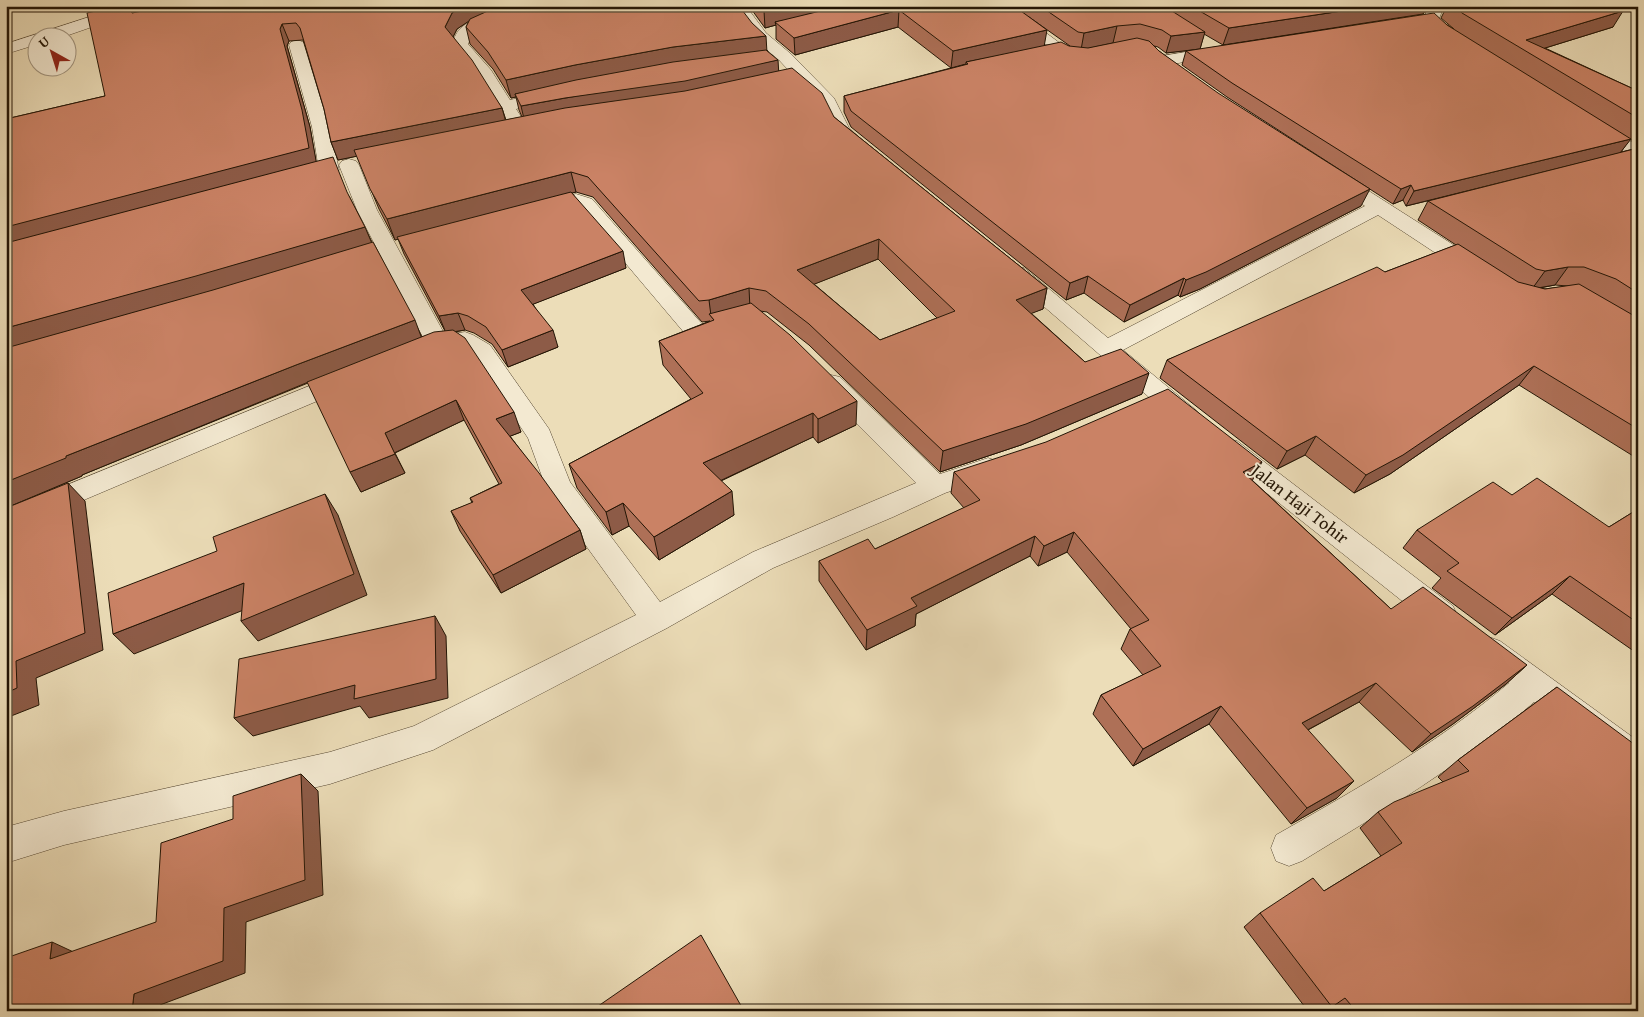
<svg xmlns="http://www.w3.org/2000/svg" width="1644" height="1017" font-family="'Gentium Book Plus',serif">
<style>
.lines{fill:none;stroke-linecap:round;stroke-linejoin:round}
.street-casing{stroke:#554732;stroke-width:1}
.street{fill:#f3e9d1;fill-rule:evenodd}
.wall{fill:#ae7057;stroke:#231505;fill-rule:evenodd}
.shaded-wall{fill:#8d5b47;stroke:#231505}
.building{fill:#ca8265;stroke:#231505;fill-rule:evenodd}
.labels{text-anchor:middle;stroke-width:4;stroke-linejoin:round;paint-order:stroke}
.street-label{font-size:18px;fill:#231505;stroke:#f3e9d1}
</style>
<rect width="100%" height="100%" fill="#ecddb8"/>
<filter id="stains"><feTurbulence type="fractalNoise" baseFrequency=".004" numOctaves="4"/><feColorMatrix values="0 0 0 0 .2 0 0 0 0 .09 0 0 0 0 .02 0 0 0 .5 -.17"/></filter>
<radialGradient id="worn" r=".72"><stop offset=".6" stop-color="#630" stop-opacity="0"/><stop offset="1" stop-color="#630" stop-opacity=".3"/></radialGradient>
<g class="lines">
<defs>
<path id="street" d="M123,6H146L144,9L60,38H38V44L6,54V44Z
M541,6H573L571,9C546,16 494,19 474,34C471,36 470,40 468,44L491,70L510,100L555,89L561,90L564,94L561,98L516,109L524,121L521,125L515,126L509,125L478,76L452,44C454,38 457,31 462,27C479,14 519,10 541,6Z
M731,6H746L766,33L791,54L834,98L849,128L867,145L865,149L858,151L851,149L835,135L820,104L779,60L754,39Z
M993,6H1010L1065,47L1073,51L1090,53L1092,56L1090,59C1076,63 1065,60 1053,53Z
M1429,6H1446L1442,11L1439,19L1461,35L1463,38L1461,41H1449L1425,23L1423,20Z
M297,40L303,42L305,45L330,127L339,170L336,174L329,176L322,174L319,170L312,127L289,45L291,42Z
M1222,46L1228,48L1230,51L1228,54L1162,66L1156,65L1154,61L1156,57Z
M1595,122L1601,123L1638,146V160L1631,158L1589,131L1586,127L1589,123Z
M349,159L356,161L359,165L377,210L445,335L465,332L473,335L490,345L549,429L570,482L660,602L753,552L916,483L822,389L819,383L822,377L831,375L840,377L940,474L988,458L997,461L1001,468L997,475L945,493L893,517L773,568L667,628L433,750L330,784L64,845L6,863V827L64,811L330,752L414,726L636,615L548,493L528,438L474,357L461,348L438,351L430,348L426,343L357,210L339,165L342,161Z
M1335,172L1342,174L1485,265L1488,270L1485,275L1477,277L1469,275L1378,215L1123,350L1197,411L1201,417L1197,423L1188,426L1179,423L1005,273L1008,268L1016,266L1024,268L1108,338L1365,206L1328,182L1325,178L1328,174Z
M576,194L592,199L702,324L727,319L735,321L739,326L735,331L705,339L687,336L578,207L544,215L537,213L534,209L537,205Z
M346,371L355,373L358,379L355,385L6,533V510Z
M1228,439L1237,441L1453,606L1457,615L1453,624L1442,628L1431,624L1219,455L1215,448L1219,441Z
M1489,637L1500,641L1638,741V777L1626,772L1534,702C1463,764 1382,812 1302,861L1289,866L1276,861L1271,848L1276,835C1357,789 1438,743 1509,683L1478,659L1474,650L1478,641Z"/>
</defs>
<use href="#street" class="street-casing"/>
<use href="#street" class="street"/>
</g>
<path class="wall" d="M749,6H833V8L841,6H1428L1423,14L1223,45L1204,34L1200,49L1166,53L1158,47L1154,46L1159,51L1361,206L1200,289L1180,297L1178,295L1124,322L1084,293L1066,300L851,127L844,112V96L966,64L951,68L898,27L795,55L776,39V25L765,28ZM1029,17L1070,46L1044,45Z
M1447,6H1613V27L1545,48L1638,91V144L1630,139L1621,152L1638,148V459L1519,385L1390,474L1354,493L1305,455L1277,469L1160,378L1167,360L1385,272L1456,245L1418,220L1428,201L1485,187L1406,206L1403,200L1393,204L1227,97L1182,65L1186,51L1447,25L1454,29L1441,18ZM1555,285L1568,286L1545,289L1540,288Z
M347,8L767,50L779,71L834,117L1047,288L1043,309L1031,313L1085,362L1142,394L1021,445L940,472L809,345L767,312L760,311L856,425L818,443L813,437L721,481L734,515L659,560L629,526L612,535L577,488L569,464L691,399L663,365L659,341L710,321L702,322L593,197L576,192L572,193L626,268L533,304L558,347L508,367L492,344L474,333L465,330L455,332L521,432L510,436L580,530L586,549L501,593L460,531L451,511L472,503L470,498L499,484L464,420L395,453L405,473L361,492L308,383L82,475V476L6,508V119L105,96L132,13ZM469,21L466,27L470,44L493,69L511,98L516,97L519,110L522,117L506,120L502,108L453,37L457,29ZM303,40L324,109L331,142L338,160L357,156L379,209L395,240L398,239L404,254L445,331L422,337L372,242L349,196L316,162L310,127L287,46L289,41ZM878,259L937,318L880,340L814,284Z
M954,472L1252,480L1391,609L1527,665L1506,684L1453,724L1412,752L1359,702L1308,730L1337,798L1291,824L1209,724L1133,766L1093,714L1101,695L1143,675L1121,649L1130,629H1131L1067,552L1038,566L1030,556L916,614L915,626L866,650L819,581V561L875,549L964,508L951,493Z
M1512,495L1609,527L1638,509V654L1552,594L1495,635L1432,588L1441,578L1403,548L1417,530Z
M1557,687L1638,1011H1308L1244,927L1260,913L1324,891L1381,856L1360,828L1378,812L1443,782L1438,777L1458,760Z"/>
<path class="shaded-wall" d="M461,6H528L499,11L469,21L457,29L450,43L445,27L452,13Z
M786,6H833V12L775,22L776,25L765,28L764,11Z
M1375,6H1428L1423,14L1223,45L1229,28Z
M899,10L898,27L795,55L794,38Z
M1623,11L1613,27L1529,53L1526,40Z
M282,24L289,41L287,46L310,127L317,166L6,249V227L280,29Z
M1117,26L1113,43L1081,50L1084,33Z
M1047,30L1044,47L966,62V64L951,68L953,51Z
M1205,32L1200,49L1166,53L1171,36Z
M766,36L767,53L515,94L516,97L511,98L506,80L575,65L673,47Z
M778,60L779,76L525,123L521,106Z
M502,108L507,126L338,160L331,142Z
M1631,139L1620,153L1406,206L1414,191Z
M571,172L576,192L395,240L387,219Z
M1411,185L1403,200L1393,204L1401,189Z
M1370,189L1361,206L1200,289L1180,297L1186,280Z
M365,227L373,246L6,351V328Z
M879,239L878,259L797,291V270Z
M623,251L626,268L526,307L521,290Z
M1568,267L1555,285L1532,289L1545,271Z
M1088,276L1084,293L1066,300L1070,283Z
M1184,278L1178,295L1124,322L1130,305Z
M749,288L750,309L714,320L711,316L709,300Z
M1047,288L1043,309L1012,321L1016,300Z
M458,313L465,330L446,333L439,316Z
M415,320L422,339L306,383L82,475V476L6,508V482L66,456L296,365Z
M553,330L558,347L508,367L502,350Z
M1534,366L1519,385L1390,474L1354,493L1366,475Z
M1149,373L1142,394L1021,445L940,472L943,451Z
M456,400L464,420L394,453L385,433Z
M857,401L856,425L818,443V419Z
M514,412L521,432L503,439L496,419Z
M813,413V437L707,487L703,463Z
M1316,436L1305,455L1277,469L1287,451Z
M395,454L405,473L361,492L350,472Z
M1262,462L1251,483L1243,472Z
M68,483L85,501L103,650L36,678L39,705L6,718V693Z
M732,491L734,515L659,560L654,537Z
M325,494L338,515L367,595L258,641L241,621Z
M623,503L629,526L612,535L606,512Z
M580,530L586,549L501,593L493,575Z
M1074,532L1067,552L1038,566L1044,546Z
M1035,536L1030,556L916,614L915,626L866,650L867,630L911,598Z
M1570,576L1552,594L1495,635L1512,618Z
M244,583L261,603L134,654L113,634Z
M435,616L446,636L448,698L369,718L360,706L253,736L234,718Z
M1527,665L1506,684L1453,724L1412,752L1431,734Z
M1376,683L1359,702L1287,741L1302,723Z
M1221,706L1209,724L1133,766L1143,749Z
M301,774L318,791L323,895L246,922L245,973L160,1005V1011H132L134,994L224,908Z
M1354,781L1337,798L1291,824L1307,808Z
M52,942L80,955L50,959Z"/>
<path class="building" d="M116,6H128L132,13L168,6H346L347,8L356,6H461L452,13L445,27L472,60L502,108L331,142L324,109L300,28L296,23L282,24L280,29L302,110L309,148L6,227V119L105,96L87,13Z
M509,6H739L752,23L766,36L673,47L575,65L506,80L488,52L466,27L470,19L490,10Z
M760,6H786L764,11Z
M841,6H1014L1047,30L953,51L899,10L794,38L775,22Z
M1040,6H1164L1205,32L1171,36L1162,30L1140,24L1117,26L1084,33L1078,32Z
M1191,6H1375L1229,28Z
M1454,6H1613L1623,11L1526,40L1638,91V118L1462,13Z
M1434,13L1447,25L1631,139L1414,191L1411,185L1401,189L1232,83L1186,51Z
M1137,38L1149,41L1159,51L1218,93L1370,189L1206,272L1186,280L1184,278L1130,305L1088,276L1070,283L851,111L844,96L968,64L966,62L1061,42L1069,46L1088,48Z
M766,50L778,60L685,81L565,98L521,106L515,94L576,80L673,62Z
M792,68L822,93L834,117L1047,288L1016,300L1085,362L1121,349L1149,373L1026,424L943,451L809,324L766,291L749,288L709,300L699,301L588,177L571,172L387,219L370,189L354,150L565,108L685,91ZM879,239L955,311L880,340L797,270Z
M1638,148V293L1616,279L1584,267H1568L1545,271L1536,269L1428,201Z
M333,157L347,192L365,227L196,276L6,328V243Z
M571,192L623,251L521,290L553,330L502,350L486,327L468,316L458,313L439,316L397,237Z
M373,242L415,320L296,365L66,456V458L6,482V348L213,290Z
M1458,244L1518,282L1545,289L1579,284L1638,318V429L1534,366L1403,455L1366,475L1316,436L1287,451L1167,360L1377,267L1385,272Z
M751,303L790,335L857,401L818,419L813,413L703,463L732,491L654,537L623,503L606,512L569,464L703,393L659,341L714,320L709,314Z
M453,330L465,338L514,412L496,419L539,473L580,530L493,575L451,511L473,502L470,498L502,483L456,400L385,433L395,454L350,472L307,382L434,332Z
M1168,389L1262,462L1243,472L1391,609L1423,587L1527,665L1473,706L1431,734L1376,683L1302,723L1354,781L1307,808L1221,706L1143,749L1101,695L1161,666L1130,629L1149,620L1074,532L1044,546L1035,536L911,598L917,606L867,630L819,561L868,539L875,549L980,500L954,472L1046,442Z
M1537,478L1609,527L1638,509V623L1570,576L1512,618L1447,571L1459,563L1417,530L1493,482L1512,495Z
M68,483L85,633L16,661L17,688L6,693V508Z
M325,494L354,574L241,621L244,583L113,634L108,593L217,551L213,537Z
M435,616L436,679L354,699L355,685L234,718L239,659Z
M1557,687L1638,747V1011H1356L1345,998L1332,1007L1260,913L1313,878L1324,891L1402,843L1378,812L1394,802L1469,771L1458,760Z
M301,774L305,880L224,908L223,961L134,994L132,1011H6V958L52,942L50,959L156,922L161,843L233,819V796Z
M701,935L744,1011H591Z"/>
<g class="labels">
<g class="street-label">
<text transform="translate(1300 504) rotate(38)" y="6">Jalan Haji Tohir</text>
</g>
</g>
<rect width="1644" height="1017" fill="none" stroke="#ecddb8" stroke-width="25"/>
<rect x="8" y="8" width="1629" height="1002" fill="none" stroke="#231505" stroke-width="2.5"/>
<rect x="12" y="12" width="1619" height="992" fill="none" stroke="#231505"/>
<g transform="translate(52 52) rotate(321)"><circle r="24" fill="#f3e9d1" stroke="#a0947f"/>
<path d="M0-4L9 19L0 12L-9 19Z" fill="#8f2418"/>
<text y="-8" font-size="14" font-weight="bold" text-anchor="middle" fill="#231505">U</text>
</g>
<rect width="100%" height="100%" filter="url(#stains)"/>
<rect width="100%" height="100%" fill="url(#worn)"/>
</svg>
